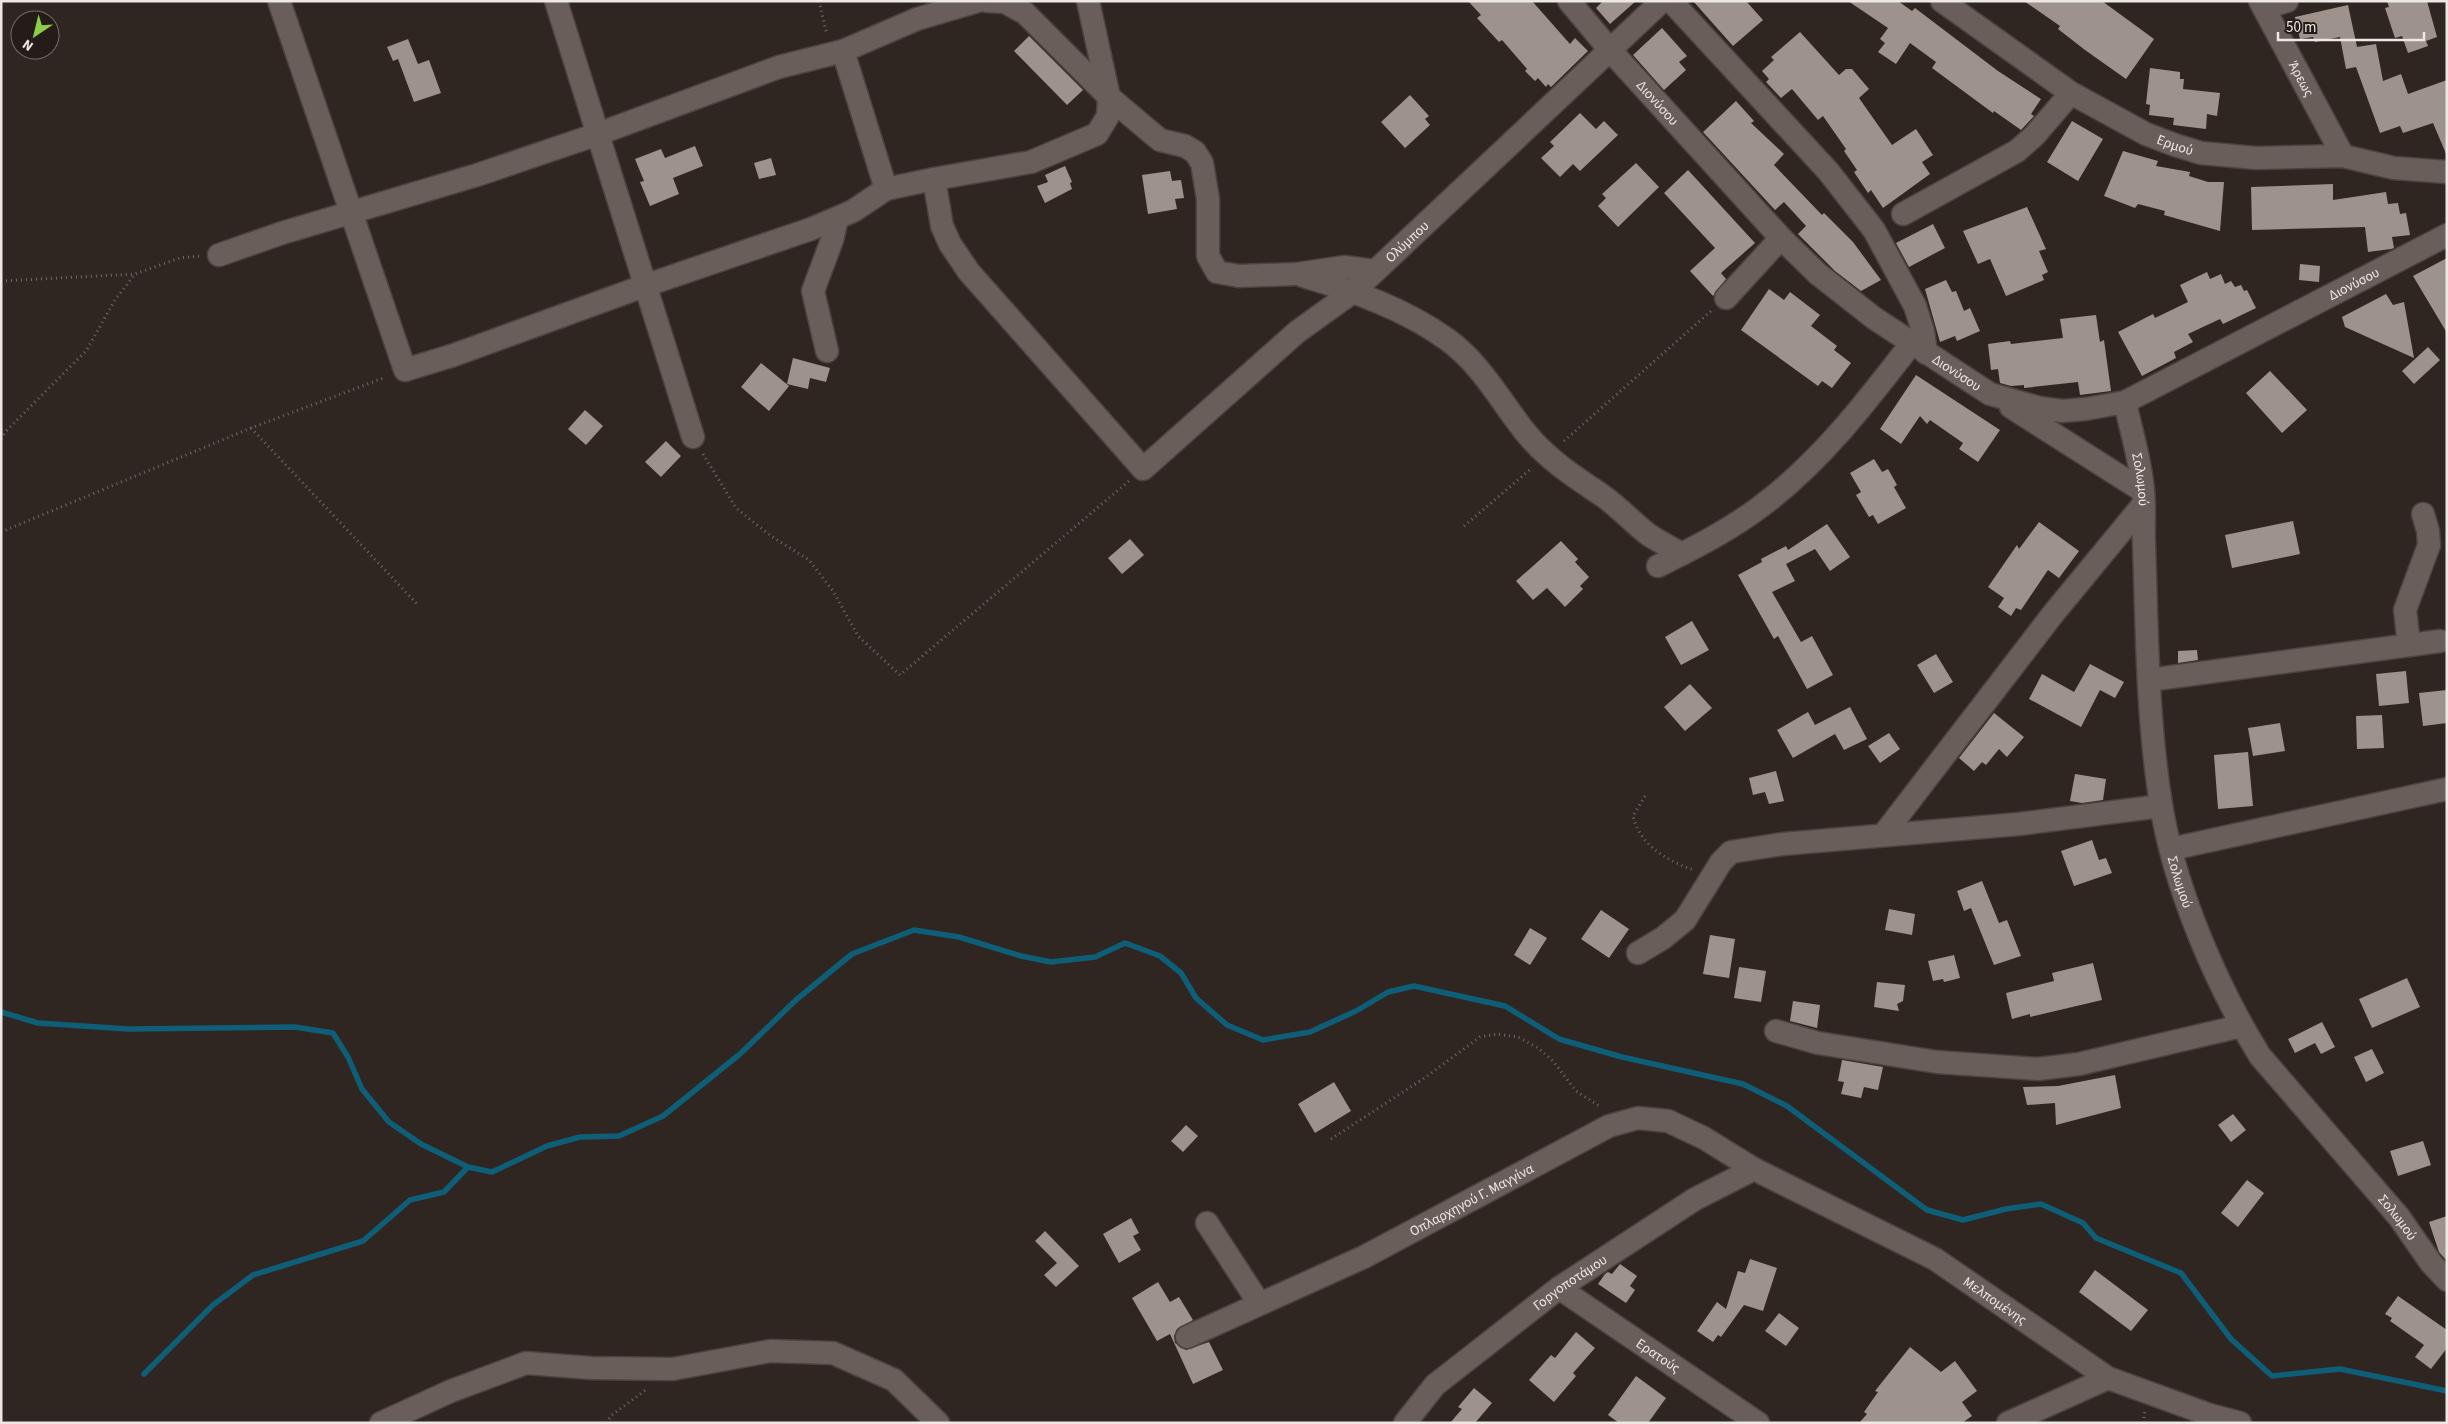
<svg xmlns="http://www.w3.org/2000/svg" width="2448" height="1424" font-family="'Source Sans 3',sans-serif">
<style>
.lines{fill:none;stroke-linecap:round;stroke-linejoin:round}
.stream{stroke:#0f5e77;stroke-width:5.5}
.building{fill:#9e928d}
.minor-casing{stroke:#4b433f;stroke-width:25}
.path{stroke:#726a67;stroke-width:3;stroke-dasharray:1 4;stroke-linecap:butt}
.minor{stroke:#6a5e5a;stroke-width:22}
.labels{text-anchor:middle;stroke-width:5;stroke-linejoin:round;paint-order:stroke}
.street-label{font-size:14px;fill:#eee8e5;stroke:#251c19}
</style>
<rect width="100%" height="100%" fill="#2f2622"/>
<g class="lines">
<path class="stream" d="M1,1012L38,1023L128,1029L295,1027L333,1033L348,1057L362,1089L389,1122L421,1144L468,1167L492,1172L547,1146L580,1137L619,1136L663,1116L740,1054L797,999L852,954L914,930L959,937L1021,956L1051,962L1095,957L1125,943L1160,956L1181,973L1196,998L1227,1025L1263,1040L1310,1032L1356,1011L1388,992L1414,986L1505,1006L1559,1039L1622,1057L1743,1084L1787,1106L1927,1210L1963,1220L2006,1209L2041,1204L2083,1223L2096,1238L2181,1273L2231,1339L2272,1376L2340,1369L2447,1391
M144,1374L213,1305L253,1275L363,1241L410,1200L444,1192L468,1167"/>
</g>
<path class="building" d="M1468,1H1532L1570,44L1575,38L1588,51L1551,87L1548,84L1546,87L1538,78L1535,81L1525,71L1527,69L1502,40L1499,42L1477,18L1481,15Z
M1603,1H1636L1610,24L1596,8Z
M1693,1H1746L1763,20L1733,46Z
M1848,1H1898L1912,11L1915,8L1998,71L2041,99L2031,114L2034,116L2021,130L1994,111L1993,113L1932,68L1936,62L1910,43L1896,64L1878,52L1885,43L1880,39L1888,28Z
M2024,1H2102L2154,39L2126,79L2085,50L2058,29L2060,26Z
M2387,1H2427L2437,37L2426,41L2428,46L2408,53L2402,36L2395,38L2385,8L2389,7Z
M2348,5L2357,47L2376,44L2383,81L2401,74L2408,94L2447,80V156L2433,123L2403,133L2400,126L2380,133L2356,67L2346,69L2340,37L2315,42L2313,37L2300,39L2295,17Z
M1662,28L1687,56L1679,62L1686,70L1664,90L1633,55Z
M1800,32L1839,75L1846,69H1852L1869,89L1859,98L1892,145L1916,129L1933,155L1922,162L1930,174L1883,208L1871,190L1868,193L1854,172L1857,170L1844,151L1846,149L1823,116L1818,120L1792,89L1781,98L1766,82L1769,79L1762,71L1774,60L1771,57Z
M1029,36L1083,90L1067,105L1014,51Z
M408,39L418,64L429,60L441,93L414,102L398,59L393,61L387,47Z
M2150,68L2180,72V79H2184L2183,89L2220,93L2217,116L2207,114L2206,129L2173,125L2174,118L2149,115L2150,105L2146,104Z
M1410,95L1429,116L1425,119L1430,125L1405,148L1381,122Z
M1736,101L1754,121L1751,123L1784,154L1774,165L1822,215L1824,213L1853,242L1881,280L1861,291L1835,271L1798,234L1806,226L1784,202L1775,210L1703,132Z
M1580,113L1596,129L1604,121L1618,135L1580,171L1573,164L1560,177L1541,158L1554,146L1550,142Z
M2072,121L2103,139L2078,181L2047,162Z
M695,146L703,166L673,178L679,194L650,206L640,182L644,181L635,159L661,149L665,158Z
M2123,151L2158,161L2156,166L2190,172L2189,176L2208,182H2224L2220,231L2164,215L2165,211L2138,204L2135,208L2104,196Z
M771,158L776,175L759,179L754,163Z
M1636,163L1659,187L1618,227L1598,206L1606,198L1602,194Z
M1065,166L1072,182L1070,183L1072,189L1045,203L1037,186L1048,182L1045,175Z
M1688,170L1755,243L1721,273L1726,279L1713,296L1690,271L1715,248L1664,193Z
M1170,171L1172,181L1181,180L1184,198L1175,199L1177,209L1148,214L1142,175Z
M2333,184V200L2386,192L2388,204L2398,203L2400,214L2406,213L2410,235L2392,237L2394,248L2391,249L2368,252L2365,227L2252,230L2251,187Z
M2027,207L2046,249L2039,251L2048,272L2042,275L2044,280L2006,296L1990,259L1978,264L1963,231Z
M1933,224L1945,248L1909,267L1896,243Z
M2447,258V333L2413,276Z
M2300,264L2320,266L2319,282L2299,280Z
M2207,272L2210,279L2221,274L2225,284L2231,281L2235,287L2241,285L2244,291L2247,290L2256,308L2223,324L2220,319L2188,334L2193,342L2174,352L2176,358L2142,376L2118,332L2153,314L2155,318L2188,302L2180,285Z
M1946,280L1952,292L1956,291L1964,311L1970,308L1980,331L1957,341L1955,336L1940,342L1925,289Z
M1769,289L1784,300L1790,292L1820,315L1811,326L1837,346L1834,350L1851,363L1832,388L1822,381L1818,386L1741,330Z
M2386,294L2393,305L2404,302L2414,358L2345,327L2342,317Z
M2096,315L2100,342L2104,340L2111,391L2080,395L2078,382L2024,388V385L2011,386L2000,383L1998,369L1991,370L1988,344L2010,341L2011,344L2063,338L2060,319Z
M2428,347L2440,360L2414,384L2402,371Z
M793,358L830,368L826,382L810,378L808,389L787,384Z
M761,363L789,386L769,411L741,387Z
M2270,371L2307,410L2282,433L2246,393Z
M1916,375L2000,430L1978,462L1959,449L1963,443L1930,420L1927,424L1920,416L1901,444L1880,429Z
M585,410L603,426L586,445L568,429Z
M666,441L681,456L661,477L645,462Z
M1874,459L1882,472L1888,469L1897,485L1894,487L1906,508L1878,524L1873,515L1869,517L1856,495L1861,492L1850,473Z
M2293,521L2300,554L2232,568L2225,535Z
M2039,522L2079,551L2059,578L2048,570L2021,610L2016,608L2011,616L1998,607L2004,598L1988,587L2017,545L2019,549Z
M1827,524L1850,557L1830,571L1815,549L1786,564L1795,581L1772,592L1801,642L1812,636L1833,675L1807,689L1778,636L1774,639L1738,575L1762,562L1761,559L1786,546L1788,550Z
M1130,539L1144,555L1122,574L1108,558Z
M1561,541L1578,559L1575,562L1589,577L1580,586L1583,589L1565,607L1547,588L1533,600L1516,581Z
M1692,621L1709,650L1681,665L1665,637Z
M2197,650L2198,660L2178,663V651Z
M1936,654L1953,682L1934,693L1917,665Z
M2090,664L2124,682L2115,698L2100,690L2081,727L2029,699L2042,674L2074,692Z
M2406,671L2409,703L2379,706L2376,674Z
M1690,684L1712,708L1685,731L1664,707Z
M2447,690V723L2423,726L2419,693Z
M1850,707L1867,739L1844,750L1835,734L1793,758L1777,730L1808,712L1815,725Z
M1994,713L2024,737L2007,757L1999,749L1986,765L1982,762L1974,771L1959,758Z
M2382,715L2384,748L2357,749L2356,716Z
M2280,723L2285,751L2253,756L2248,728Z
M1889,733L1900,749L1880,763L1868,746Z
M2248,752L2253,806L2218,809L2214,755Z
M1776,771L1784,801L1769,804L1765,792L1753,795L1749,778Z
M2075,774L2106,779L2103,800L2082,803L2070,801Z
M2092,840L2099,860L2106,858L2112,873L2074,886L2061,851Z
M1982,881L1999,923L2007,920L2021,956L1994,965L1971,908L1964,911L1957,891Z
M1889,909L1915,914L1912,935L1885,930Z
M1601,910L1629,929L1609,958L1581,939Z
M1530,928L1547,938L1530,965L1514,955Z
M1710,935L1735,939L1729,978L1703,974Z
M1954,955L1960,978L1944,982L1943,979L1933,981L1928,961Z
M2093,963L2102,1000L2030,1017V1014L2012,1019L2006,993L2054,981L2052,973Z
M1739,967L1766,971L1761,1002L1734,998Z
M2407,978L2420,1007L2372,1028L2359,999Z
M1877,982L1905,985L1903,1001L1897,1004L1899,1011L1874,1007Z
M1793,1001L1820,1005L1817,1028L1790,1021Z
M2322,1022L2335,1047L2321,1054L2315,1043L2295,1053L2288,1039Z
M2372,1049L2384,1073L2366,1082L2354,1057Z
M1842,1060L1883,1067L1878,1090L1864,1087L1861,1098L1841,1094L1844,1082L1838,1081Z
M2115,1075L2121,1108L2056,1125L2055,1103L2027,1105L2023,1087L2058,1086Z
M1334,1082L1351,1111L1315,1133L1298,1104Z
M2233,1114L2246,1130L2231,1142L2218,1125Z
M1186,1125L1198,1136L1183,1152L1171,1141Z
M2423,1141L2431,1165L2398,1176L2390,1151Z
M2247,1180L2264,1193L2238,1227L2221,1213Z
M2447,1216V1261L2439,1252L2429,1222Z
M1131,1218L1139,1233L1133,1236L1141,1250L1119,1263L1103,1234Z
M1045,1231L1079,1266L1056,1287L1044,1275L1057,1263L1035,1241Z
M1750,1259L1777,1268L1763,1311L1744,1305L1721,1337L1718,1335L1713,1342L1697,1331L1717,1302L1726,1309L1738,1271L1745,1273Z
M1620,1264L1637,1276L1630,1286L1635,1290L1626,1303L1598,1284L1605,1274L1608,1272L1612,1274Z
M2095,1270L2148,1310L2131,1331L2079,1292Z
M1158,1282L1170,1302L1179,1297L1193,1320L1177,1329L1174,1336L1175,1343L1186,1350L1209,1342L1223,1370L1193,1384L1170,1334L1157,1341L1132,1298Z
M2398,1296L2447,1330V1348L2431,1369L2415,1357L2424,1345L2390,1321L2392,1318L2385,1314Z
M1779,1313L1799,1328L1786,1346L1765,1331Z
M1576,1332L1595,1348L1573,1373L1576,1376L1554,1402L1529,1380L1551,1355L1555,1358Z
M1910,1347L1941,1372L1955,1361L1977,1391L1962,1402L1972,1416L1962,1423H1859L1867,1414L1864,1412L1878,1392L1875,1391Z
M1636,1376L1666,1398L1648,1423H1619L1608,1415Z
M1474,1388L1492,1403L1475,1423H1450L1462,1409L1458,1407Z"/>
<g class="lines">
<defs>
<g id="minor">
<path d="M279,1L405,370L454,355L644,286L811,229L853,211L886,189L843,51"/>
<path d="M556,1L693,437"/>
<path d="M986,1L1005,2L1025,13L1109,97L1148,130L1160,140L1185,146L1195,152L1202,163L1208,199V256L1217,272L1239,276L1297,274L1344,267L1375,271"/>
<path id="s1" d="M1569,1L1610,50L1781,238L1818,274L1874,318L1990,394L2040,408L2062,411L2086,409L2125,402L2447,235"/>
<path d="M1671,1L1828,171L1874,230L1915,306L1923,331L1926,353"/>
<path id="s2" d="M1942,1L2071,93L2146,134L2175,145L2201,153L2256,158L2343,156L2394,168L2447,172"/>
<path id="s3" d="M2260,1L2343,156"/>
<path d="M2264,8L2287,1"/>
<path d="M934,179L1031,162L1097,134L1108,116L1109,97L1088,1"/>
<path id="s4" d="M886,189L934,179L942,226L950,244L969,272L1143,469L1297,332L1354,291L1662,1"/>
<path d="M1903,214L2017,151L2034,136L2071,93"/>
<path d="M219,255L282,233L477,175L598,134L779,67L843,51L917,19L978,1"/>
<path d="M1303,276C1354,291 1405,309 1448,340C1482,365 1501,402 1526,433C1548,460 1575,477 1603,496C1619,507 1633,523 1649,535C1660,542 1671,548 1682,554"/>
<path d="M1726,298L1781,238"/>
<path d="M827,351L813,291L832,240L837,219"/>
<path id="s5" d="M2125,402C2131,431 2141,462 2143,491C2145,508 2143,526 2144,544C2147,630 2147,718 2161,804C2174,887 2216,985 2260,1056L2399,1217L2431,1263L2447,1280"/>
<path d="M2011,407L2143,491"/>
<path d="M1658,566C1694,548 1732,529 1764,504C1822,460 1867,401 1911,344"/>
<path d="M2409,645L2405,610L2429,545L2428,531L2423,514"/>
<path d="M2149,680L2440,641"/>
<path d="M1884,834L2053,614L2142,506"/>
<path d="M2171,849L2447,789"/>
<path d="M1638,953L1663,938L1685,920L1721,862L1731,852L1783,844L2019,824L2161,806"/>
<path d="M1776,1031L1818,1043L1937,1062L2038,1069L2079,1064L2241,1026"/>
<path d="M1207,1223L1259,1303"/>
<path id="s6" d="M1559,1288L1758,1423"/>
<path id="s7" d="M1187,1337L1364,1257L1609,1126L1638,1118L1668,1121L1704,1138L1754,1169L1935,1259L2108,1378L2210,1415L2240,1423"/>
<path d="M381,1423L451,1391L526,1363L591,1368L673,1369L770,1351L833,1353L894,1380L938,1423"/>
<path id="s8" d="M1405,1423L1435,1385L1559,1288L1695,1199L1754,1169"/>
<path d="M2008,1423L2108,1378"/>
</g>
</defs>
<use href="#minor" class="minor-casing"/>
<path class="path" d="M819,1L827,35
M1,281L135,274L180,258L200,256
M251,428L418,605
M1,439L6,431L86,351L115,300L135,274
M1564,441L1711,311
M703,454L736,508L771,536L809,560L833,591L858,636L900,675L1129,481
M1464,526L1532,468
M1,532L251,428L386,377
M1645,796L1633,816C1640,845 1666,860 1693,870
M1331,1139L1423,1079L1480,1037L1497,1034L1518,1037L1538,1048L1553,1061L1576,1091L1601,1107
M606,1423L612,1415L647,1389
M2143,1423L2145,1411"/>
<use href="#minor" class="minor"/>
</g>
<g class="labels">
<g class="street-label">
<text dy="5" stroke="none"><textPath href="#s3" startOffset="88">Άρεως</textPath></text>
<text dy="5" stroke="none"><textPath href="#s1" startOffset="135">Διονύσου</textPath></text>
<text dy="5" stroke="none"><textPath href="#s2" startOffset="275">Ερμού</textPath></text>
<text dy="5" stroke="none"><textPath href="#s4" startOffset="762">Ολύμπου</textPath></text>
<text dy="5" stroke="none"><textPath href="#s1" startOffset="975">Διονύσου</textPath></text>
<text dy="5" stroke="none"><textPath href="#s1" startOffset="540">Διονύσου</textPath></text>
<text dy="5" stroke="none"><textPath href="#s5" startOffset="79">Σολωμού</textPath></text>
<text dy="5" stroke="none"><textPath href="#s5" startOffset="485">Σολωμού</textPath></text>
<text dy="5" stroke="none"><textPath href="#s7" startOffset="316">Οπλαρχηγού Γ. Μαγγίνα</textPath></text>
<text dy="5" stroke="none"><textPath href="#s5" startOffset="889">Σολωμού</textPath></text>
<text dy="5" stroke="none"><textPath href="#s8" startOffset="218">Γοργοποτάμου</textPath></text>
<text dy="5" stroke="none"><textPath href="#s7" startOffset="906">Μελπομένης</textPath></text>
<text dy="5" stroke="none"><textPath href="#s6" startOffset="120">Ερατούς</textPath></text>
</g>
</g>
<rect width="2448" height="1424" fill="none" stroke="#eee8e5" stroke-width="5"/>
<g transform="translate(35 35) rotate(215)"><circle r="24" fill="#251c19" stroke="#756e6b"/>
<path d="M0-4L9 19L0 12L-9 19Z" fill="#8cce45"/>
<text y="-8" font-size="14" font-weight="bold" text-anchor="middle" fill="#eee8e5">N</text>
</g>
<path d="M2278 32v8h146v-8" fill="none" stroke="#eee8e5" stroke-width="2.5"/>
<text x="2286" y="32" font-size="15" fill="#eee8e5" stroke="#251c19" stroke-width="4" paint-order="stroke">50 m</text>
</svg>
